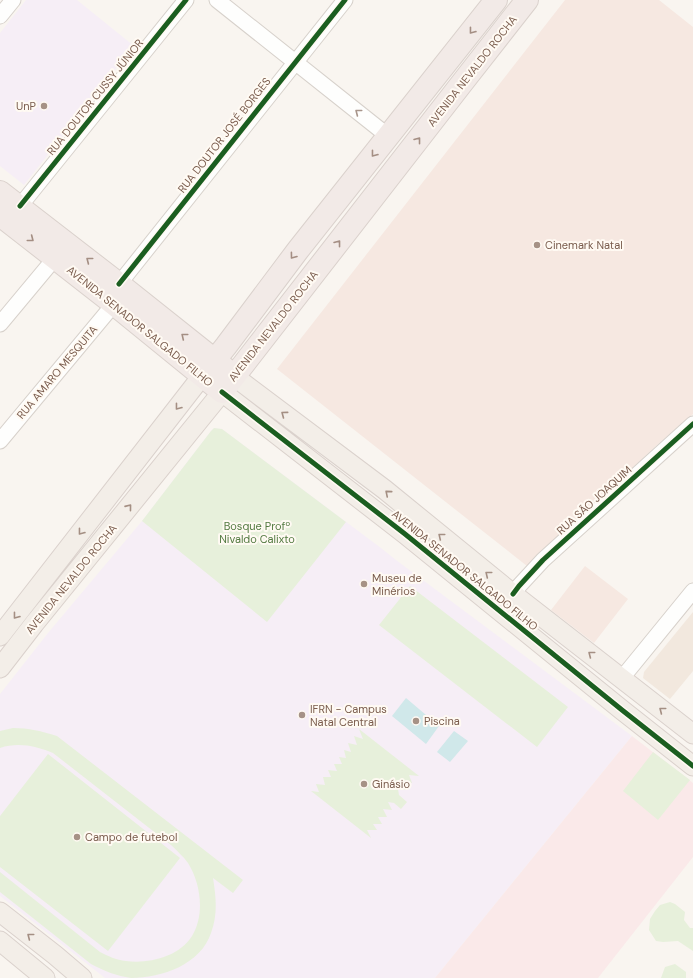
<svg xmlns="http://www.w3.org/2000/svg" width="693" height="978" font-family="'DM Sans',sans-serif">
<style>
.residential{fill:#f2e8de}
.commercial{fill:#f6e8e1}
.education{fill:#f6eef6}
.medical{fill:#fae9e9}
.green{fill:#e7f0db}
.water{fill:#d0e8ea}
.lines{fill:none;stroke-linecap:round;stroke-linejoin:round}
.minor-casing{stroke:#d7d1cb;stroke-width:17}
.major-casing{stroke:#dad1cc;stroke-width:21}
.highway-casing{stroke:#dad1cc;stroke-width:24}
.minor{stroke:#fefefd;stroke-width:15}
.major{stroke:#f3eee8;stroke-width:19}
.highway{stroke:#f2eae7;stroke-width:22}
.cycleway-casing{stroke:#fffaf3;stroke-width:8}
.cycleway{stroke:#1b5e20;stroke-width:5}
.oneway{stroke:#a48e83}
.oneway2{stroke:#a8958b}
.oneway3{stroke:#a48f83}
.poi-dot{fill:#a69286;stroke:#fffaf3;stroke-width:1.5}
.labels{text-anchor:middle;stroke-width:4;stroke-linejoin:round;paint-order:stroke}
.street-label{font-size:11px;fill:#7a5c4d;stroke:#fffaf3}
.poi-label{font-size:11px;fill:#7a5c4d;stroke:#fffaf3;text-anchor:start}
.park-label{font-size:11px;fill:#537a41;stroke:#fffaf3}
</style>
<rect width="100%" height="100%" fill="#f9f5f0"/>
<path class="residential" d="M693,612V671L670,699L643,678L644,672Z"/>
<path class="commercial" d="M565,0H659L693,27V414L657,445L527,566L277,369Z
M585,566L628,599L594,643L551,610Z"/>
<path class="education" d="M26,0H77L134,46L24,185L0,166V33Z
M214,428L222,429L250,450L381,548L396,560L632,736L435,978H105L0,896V694L48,633L142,521L211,431Z"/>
<path class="medical" d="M632,736L693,783V857L598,978H435Z"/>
<path class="green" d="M214,428L222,429L346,522L267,622L142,521L211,431Z
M410,586L568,707L537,747L379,625Z
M13,728C29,728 41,731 57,736L243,880L233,893L213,878C216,897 218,914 211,933C201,964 162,978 131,978C117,976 104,971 91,964L0,892V872L100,952C108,956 116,960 126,961C148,964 179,957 192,936C205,915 201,884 188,863C183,856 177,851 171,845L53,753C36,746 18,742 0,748V731Z
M359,729L419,776L409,775L412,783L403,782L407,790L398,789L399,795L407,802L401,809L394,803L388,802L392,810L383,809L387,817H378L382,824H373L377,830H367L371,838L311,791L319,792L316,784L325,785L323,777H331L328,770L337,771L334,764H342L339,757L346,758L344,750L351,752L348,743L357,745L354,736L363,739Z
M653,752L690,780L658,820L623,791Z
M48,754L180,858L108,951L0,867V816Z
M670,902L675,904L685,912L684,920L690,928H693V951L678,941L663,942L656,941L649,930L650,919L655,911L660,905Z
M675,964L686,972V978H661L665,967Z"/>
<path class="water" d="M406,698L439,726L426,744L392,716Z
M454,731L468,741L450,762L437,752Z"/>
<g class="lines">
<defs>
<path id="minor" d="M217,0L388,136
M0,16L13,0
M20,206L186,0
M119,284L345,0
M0,324L55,258
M0,441L114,304
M513,594L519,586L543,560L693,424
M622,678L693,591"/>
<path id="major" d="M235,377L384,489L513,594L693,734
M0,636L202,376
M0,668L34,624L222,392L405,534L622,710L693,766
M0,912L55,955L82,978
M0,941L45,978"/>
<path id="highway" d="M0,192L119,284L227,370
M0,215L114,304L222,392L462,83L527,0
M202,376L226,346L298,250L496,0"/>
</defs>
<use href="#minor" class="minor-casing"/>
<use href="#major" class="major-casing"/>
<use href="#highway" class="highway-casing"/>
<use href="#minor" class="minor"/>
<use href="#major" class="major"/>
<use href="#highway" class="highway"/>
<defs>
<path id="cycleway" d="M20,206L186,0
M119,284L345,0
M222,392L405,534L622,710L693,766
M513,594L519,586L543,560L693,424"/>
</defs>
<use href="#cycleway" class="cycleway-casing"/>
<use href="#cycleway" class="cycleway"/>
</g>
<defs><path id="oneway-chevron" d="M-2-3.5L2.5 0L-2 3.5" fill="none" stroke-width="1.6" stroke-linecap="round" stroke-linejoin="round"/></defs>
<g class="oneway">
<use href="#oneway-chevron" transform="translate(472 31) rotate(128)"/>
<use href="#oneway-chevron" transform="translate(418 140) rotate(-52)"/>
<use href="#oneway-chevron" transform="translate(374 154) rotate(128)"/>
<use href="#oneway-chevron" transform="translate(31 239) rotate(38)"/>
<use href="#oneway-chevron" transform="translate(338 243) rotate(-52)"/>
<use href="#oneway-chevron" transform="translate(293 256) rotate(127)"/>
<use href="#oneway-chevron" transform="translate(89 260) rotate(-142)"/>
<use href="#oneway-chevron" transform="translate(184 336) rotate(-141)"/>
</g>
<use class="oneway2" href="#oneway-chevron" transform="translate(358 112) rotate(-142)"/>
<g class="oneway3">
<use href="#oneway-chevron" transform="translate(178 407) rotate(128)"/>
<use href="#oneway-chevron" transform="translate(284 414) rotate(-143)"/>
<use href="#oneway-chevron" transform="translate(388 493) rotate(-140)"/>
<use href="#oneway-chevron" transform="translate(129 507) rotate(-51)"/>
<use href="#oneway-chevron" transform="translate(81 532) rotate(128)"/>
<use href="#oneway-chevron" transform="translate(441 536) rotate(-141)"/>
<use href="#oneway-chevron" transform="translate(488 574) rotate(-141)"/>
<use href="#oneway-chevron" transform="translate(16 616) rotate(128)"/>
<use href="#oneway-chevron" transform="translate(591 654) rotate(-142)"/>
<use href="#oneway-chevron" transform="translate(662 710) rotate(-142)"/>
<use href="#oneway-chevron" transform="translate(30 936) rotate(-142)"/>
</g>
<g class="poi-dot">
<circle cx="44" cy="106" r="4"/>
<circle cx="537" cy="245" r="4"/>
<circle cx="364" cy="584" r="4"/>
<circle cx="302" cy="715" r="4"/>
<circle cx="416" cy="721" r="4"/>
<circle cx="364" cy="784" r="4"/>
<circle cx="77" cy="837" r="4"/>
</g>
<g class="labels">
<g class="street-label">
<text transform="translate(472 71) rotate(-52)" y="4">AVENIDA NEVALDO ROCHA</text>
<text transform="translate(95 97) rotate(-51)" y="4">RUA DOUTOR CUSSY JÚNIOR</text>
<text transform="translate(224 135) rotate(-52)" y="4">RUA DOUTOR JOSÉ BORGES</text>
<text transform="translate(140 326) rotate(39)" y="4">AVENIDA SENADOR SALGADO FILHO</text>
<text transform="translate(273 326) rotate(-52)" y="4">AVENIDA NEVALDO ROCHA</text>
<text transform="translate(57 372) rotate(-50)" y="4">RUA AMARO MESQUITA</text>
<text transform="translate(594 500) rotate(-42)" y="4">RUA SÃO JOAQUIM</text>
<text transform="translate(465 570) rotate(39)" y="4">AVENIDA SENADOR SALGADO FILHO</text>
<text transform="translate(71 579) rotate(-51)" y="4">AVENIDA NEVALDO ROCHA</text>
</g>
<g class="poi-label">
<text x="36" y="110" text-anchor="end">UnP</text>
<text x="545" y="249">Cinemark Natal</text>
<text x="372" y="582">Museu de<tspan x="372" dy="13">Minérios</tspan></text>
<text x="310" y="713">IFRN - Campus<tspan x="310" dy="13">Natal Central</tspan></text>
<text x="424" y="725">Piscina</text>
<text x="372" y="788">Ginásio</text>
<text x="85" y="841">Campo de futebol</text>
</g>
<g class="park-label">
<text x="257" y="530">Bosque Profº<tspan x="257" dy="13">Nivaldo Calixto</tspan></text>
</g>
</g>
</svg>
